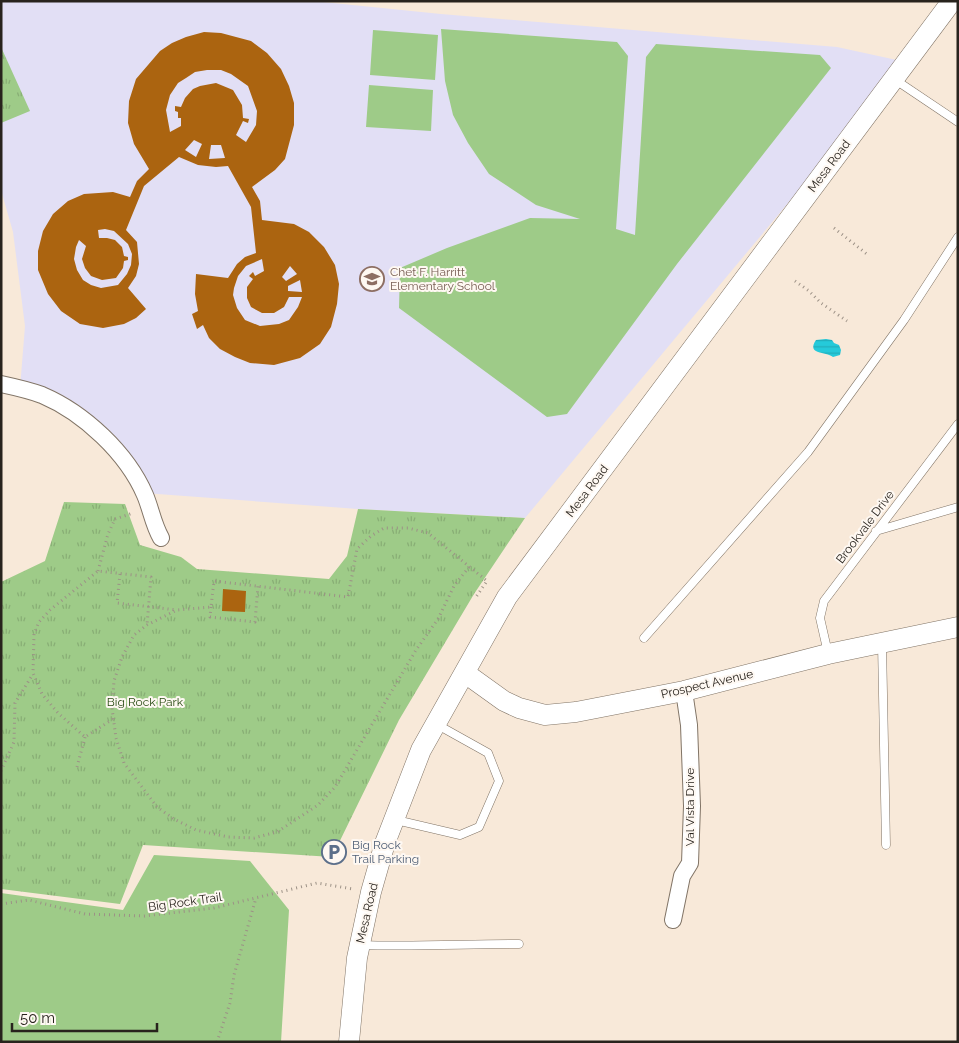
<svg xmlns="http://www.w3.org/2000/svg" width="959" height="1043" font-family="Raleway,sans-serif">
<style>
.education{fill:#e2dff5}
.grass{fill:#9ecb88}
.park{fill:url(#park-tufts)}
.water{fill:url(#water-rules)}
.building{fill:#ab6410;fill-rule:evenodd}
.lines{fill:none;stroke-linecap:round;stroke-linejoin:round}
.service-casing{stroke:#817466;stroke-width:9}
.minor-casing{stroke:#817466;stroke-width:18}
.tertiary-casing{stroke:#817466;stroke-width:21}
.path{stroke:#9c9186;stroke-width:3;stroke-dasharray:1 4;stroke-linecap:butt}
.service{stroke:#fff;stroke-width:8}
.minor{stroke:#fff;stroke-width:16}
.tertiary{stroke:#fff;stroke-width:20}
.labels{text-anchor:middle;stroke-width:4;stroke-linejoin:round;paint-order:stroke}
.street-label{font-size:12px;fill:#28231d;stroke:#fef8f2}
.education-label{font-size:12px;fill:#785e54;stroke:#fef8f2;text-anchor:start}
.park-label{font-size:12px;fill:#294c14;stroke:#fef8f2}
.service-label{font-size:12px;fill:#4e5e75;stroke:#fef8f2;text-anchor:start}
</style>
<defs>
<pattern id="park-tufts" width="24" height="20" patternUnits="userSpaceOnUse" patternTransform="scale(1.25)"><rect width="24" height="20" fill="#9ecb88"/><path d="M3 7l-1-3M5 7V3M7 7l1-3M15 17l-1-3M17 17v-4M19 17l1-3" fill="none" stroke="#88ae75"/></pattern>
<pattern id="water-rules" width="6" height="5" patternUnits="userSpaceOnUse" patternTransform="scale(1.25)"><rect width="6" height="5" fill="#25cada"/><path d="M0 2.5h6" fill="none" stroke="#21adbb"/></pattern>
</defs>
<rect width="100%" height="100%" fill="#f8e9d9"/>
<path class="education" d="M1,1H313L441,14L837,47L906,62L525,518L358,509L144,493L97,431L20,388L25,326L13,232L1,190Z"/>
<path class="grass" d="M441,29L617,42L628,56L616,229L635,235L646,57L656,44L820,55L831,68L677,264L567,414L547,417L399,308L400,268L447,248L530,218L580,219L536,205L489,174L468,143L453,115L445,81Z
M373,30L438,35L435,80L370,75Z
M369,85L433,90L431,131L366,127Z
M154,855L250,861L289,910L281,1042H1V893L123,910Z"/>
<path class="park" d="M1,47L30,111L1,123Z
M64,502L125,504L140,545L181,557L197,569L329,579L347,556L358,509L525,518L474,594L399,720L332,857L143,845L120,904L1,889V582L45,561Z"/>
<path class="water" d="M826,339L832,340L834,343L839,345L841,350L840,355L833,357C826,351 806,355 816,340Z"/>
<path class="building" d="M204,32L221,33L251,41L267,53L281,69L289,86L294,103V125L285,159L275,170L252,187L260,201L262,220L294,224L309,232L324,247L335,265L339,284L337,304L331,327L320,344L300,358L274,365L250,363L235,357L220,349L209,338L203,325L197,329L192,314L198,311L195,294L196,274L228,278L237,264L245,257L256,253L251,207L228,166L216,167L198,165L179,157L144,186L126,230L137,242L139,264L136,276L128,288L146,309L136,318L124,324L103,328L80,324L61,311L48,294L38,270V251L43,231L53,214L68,201L84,194L113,192L130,197L137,181L149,169L134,144L128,123L129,101L136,79L160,51L172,43L186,37ZM207,70H221L231,74L248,86L257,111L256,125L246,142L236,135L243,121L248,123L249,119L243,118L242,105L233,90L216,83L200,86L193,89L185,98L181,107L175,106V111L178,112V118H181V126L170,132L166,110L170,95L178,83L186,78L195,72ZM194,140L202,144L196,157L185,150ZM211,145H221L225,158L209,159ZM105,229L114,231L128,244L132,254L131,265L127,274L118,285L101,288L91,285L83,280L77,270L74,259L76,247L79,240L86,246L82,259L85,268L91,276L102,280L116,278L123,268L124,261L128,260V257L124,256L122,247L115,240L107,238H99L98,230ZM262,259L264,271L255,276L253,272L249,276L253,279L247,287V298L251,307L262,313H274L284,307L289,297H302L298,307L289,320L279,324L260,326L245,320L237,308L233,295L234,288L238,276L246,266ZM290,266L297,274L286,281L282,277ZM300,280L302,292L288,291V286Z
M223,589L246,591L245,612L222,611Z"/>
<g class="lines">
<defs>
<path id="service" d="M894,79L958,122
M876,531L958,507
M644,638L808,452L904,320L958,237
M882,644L886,845
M828,653L820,618L824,601L958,424
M396,820L460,835L479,827L499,781L488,753L436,724
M360,945C413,947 466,944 519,944"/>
<path id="minor" d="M1,384C15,387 29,390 42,395C84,413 127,453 145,495C151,509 153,524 161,538
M673,920L682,876L690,863L692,806L689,725L684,691"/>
<path id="tertiary" d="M465,673L504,701L519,708L545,715L576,712L684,691L828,654L958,627
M349,1042L357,958L371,892L385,843L421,750L507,597L952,1"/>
</defs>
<use href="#service" class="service-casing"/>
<use href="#minor" class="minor-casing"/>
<use href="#tertiary" class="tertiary-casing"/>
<path class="path" d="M834,228L868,255
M795,281L809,291L821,303L847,321
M469,567L454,586L438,619L416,650L335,787L318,805L277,832L254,838L228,837L196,830L174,819L157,807L124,763L116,738L112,708L114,681L122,657L134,635L147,625L177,610L211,607L214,581L348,597L357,549L371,536L384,528H408L428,533L487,581L476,597
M98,571L108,534L115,519L133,513
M120,574L117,603L177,610
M211,607L210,617L255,622L258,586
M113,719L85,737L58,713L42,694L33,673L34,634L39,622L50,610L98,571L151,577L147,625
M77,767L85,737
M1,771L14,742L15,703L33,674
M1,904L29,900L85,914L144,916L214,908L317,883L353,889
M217,1042L230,1003L234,975L256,898"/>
<use href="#service" class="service"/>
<use href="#minor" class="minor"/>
<use href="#tertiary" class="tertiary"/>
</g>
<defs>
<symbol id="school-ring" viewBox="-11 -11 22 22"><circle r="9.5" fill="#fef8f2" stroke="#8d6e63" stroke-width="1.5"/><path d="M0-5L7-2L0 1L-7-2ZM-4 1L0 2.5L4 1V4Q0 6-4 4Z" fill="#8d6e63"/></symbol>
<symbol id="parking-ring" viewBox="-11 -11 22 22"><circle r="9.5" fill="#fef8f2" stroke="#5c6f8a" stroke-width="1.5"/><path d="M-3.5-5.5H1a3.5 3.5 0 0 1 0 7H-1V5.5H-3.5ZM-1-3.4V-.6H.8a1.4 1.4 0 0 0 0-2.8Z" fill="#5c6f8a"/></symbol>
</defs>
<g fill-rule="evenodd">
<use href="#school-ring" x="358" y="265" width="28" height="28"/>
<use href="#parking-ring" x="320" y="838" width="28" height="28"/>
</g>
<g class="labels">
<g class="street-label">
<text transform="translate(829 166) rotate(-53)" y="4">Mesa Road</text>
<text transform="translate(587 491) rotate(-53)" y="4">Mesa Road</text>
<text transform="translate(865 527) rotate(-53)" y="4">Brookvale Drive</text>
<text transform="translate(707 684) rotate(-13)" y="4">Prospect Avenue</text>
<text transform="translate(690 807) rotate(-90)" y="4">Val Vista Drive</text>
<text transform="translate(185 902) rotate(-8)" y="4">Big Rock Trail</text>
<text transform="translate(367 913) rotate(-77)" y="4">Mesa Road</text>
</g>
<g class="education-label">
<text x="390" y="276">Chet F. Harritt<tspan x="390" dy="14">Elementary School</tspan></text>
</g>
<g class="park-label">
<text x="145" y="706">Big Rock Park</text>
</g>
<g class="service-label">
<text x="352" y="849">Big Rock<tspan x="352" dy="14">Trail Parking</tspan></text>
</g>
</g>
<rect width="959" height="1043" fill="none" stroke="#28231d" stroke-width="5"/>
<path d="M12 1023v8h145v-8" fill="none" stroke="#28231d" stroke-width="2.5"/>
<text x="20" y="1023" font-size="15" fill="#28231d" stroke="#fef8f2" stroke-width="4" paint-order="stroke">50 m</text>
</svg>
